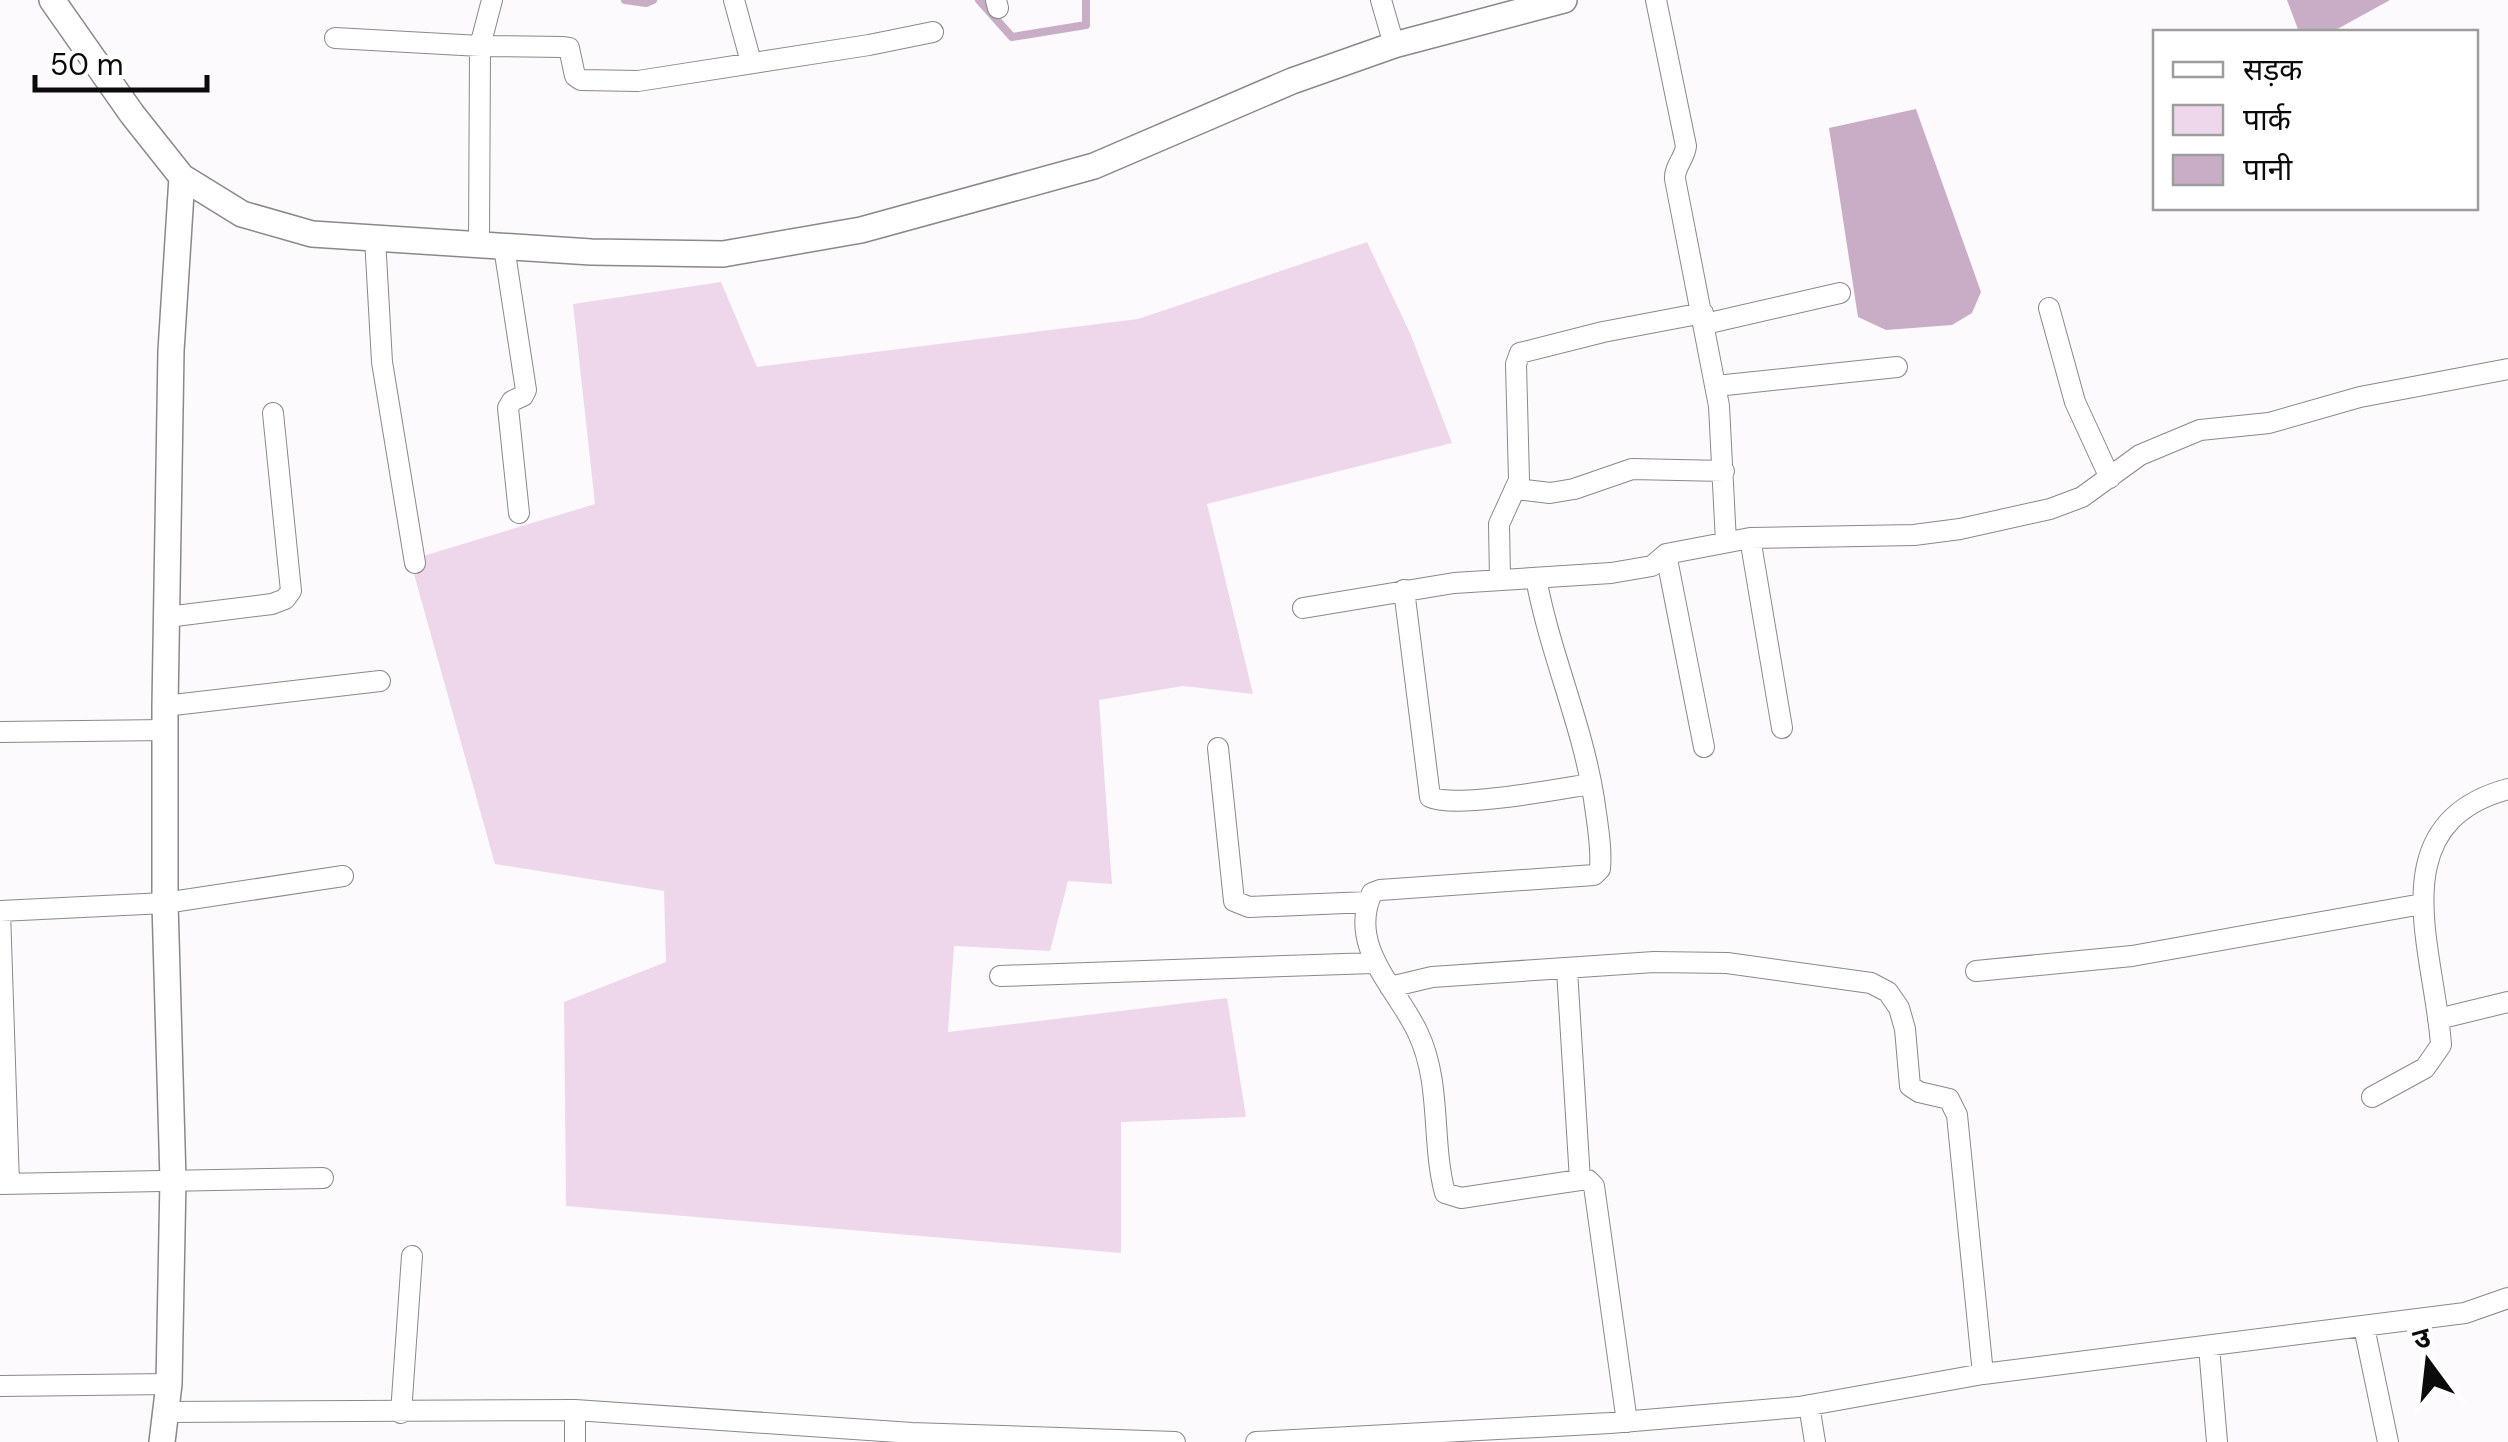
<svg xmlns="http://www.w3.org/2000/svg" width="2508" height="1442" font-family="'DM Sans','Noto Sans Devanagari',sans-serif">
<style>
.green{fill:#eed7eb}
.water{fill:#c9acc6}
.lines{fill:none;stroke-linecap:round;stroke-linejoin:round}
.stream{stroke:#c9acc6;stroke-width:8}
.minor-casing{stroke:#8b888a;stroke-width:22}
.tertiary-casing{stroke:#8b888a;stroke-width:28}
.minor{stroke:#fff;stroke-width:20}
.tertiary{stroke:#fff;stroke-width:25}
</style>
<rect width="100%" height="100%" fill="#fdfafd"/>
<path class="green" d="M1367,242L1410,333L1452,443L1207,504L1253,694L1183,686L1099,700L1112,884L1068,881L1050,951L954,946L948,1032L1227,998L1246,1117L1121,1122V1253L566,1206L564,1002L666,962L664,891L495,864L410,560L595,504L573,304L721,282L757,367L1138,319Z"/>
<path class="water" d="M2287,0H2390L2332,32H2299Z
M1916,109L1981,292L1972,313L1952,325L1886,330L1858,317L1829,128Z"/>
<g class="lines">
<path class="stream" d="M625,0L646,3L653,0
M979,0L1012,37L1086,25V0"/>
<defs>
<path id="minor" d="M734,0L751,62
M996,0L998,8
M1381,0L1394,45
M1656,0L1686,146C1685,158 1674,167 1675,179L1719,406L1726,542
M335,38L480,46L562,47L569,48L575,76L581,80L638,81L869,45L933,32
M375,238L382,362L415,563
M479,245L480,46L492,0
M504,247L526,390L523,396L512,401L508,408L519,513
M2049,308L2075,402L2110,478
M1705,324L1840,293
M1716,386L1897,367
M1517,489L1550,493L1574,489L1632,469L1724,471
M1750,538L1782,728
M1666,554L1704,747
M1536,578C1550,654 1582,723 1594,799C1597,822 1602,846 1600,869L1594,875L1380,890L1372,893C1347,947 1398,989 1418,1033C1442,1084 1431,1141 1445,1193L1461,1198L1580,1180H1588L1594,1186L1627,1422
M1500,579L1499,524L1519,480L1516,364L1520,353L1603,332L1703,313
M1404,590L1430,797C1455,809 1559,789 1591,784
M1303,608L1454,583L1611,573L1652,566L1666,554L1750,538L1914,535L1960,529L2050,509L2082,497L2140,455L2200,430L2269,423L2360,397L2508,369
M167,617L272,604L285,599L291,591L273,413
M165,706L380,681
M0,732L165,730
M1218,748L1234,901L1249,907L1368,902
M0,911L165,903L343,876
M0,911L9,1184
M1567,970L1580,1180
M1976,971L2132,956L2422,904
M1000,976L1373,963
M1390,987L1432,977L1654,962L1727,963L1871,983L1888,992L1899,1008L1905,1029L1910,1086L1919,1092L1949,1099L1957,1115L1983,1374
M2438,1019L2508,1002
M2372,1097L2425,1068L2441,1045C2435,952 2378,824 2508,789
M0,1184L323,1178
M2364,1327L2388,1442
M2209,1347L2217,1442
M0,1386L169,1384
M1809,1405L1815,1442
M575,1410V1442
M165,1412L575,1410L912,1433L1175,1442
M401,1413L412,1256
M1256,1442L1610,1423L1799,1407L1983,1374L2465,1313L2508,1298"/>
<path id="tertiary" d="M52,0L132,114L182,177L242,214L312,234L591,252L723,254L861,230L1094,166L1292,81L1394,45L1564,0
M162,1442L169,1384L173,1180L165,903V706L171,351L182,177"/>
</defs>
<use href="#minor" class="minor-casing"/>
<use href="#tertiary" class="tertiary-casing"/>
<use href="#minor" class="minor"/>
<use href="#tertiary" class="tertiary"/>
</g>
<rect x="2153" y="30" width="325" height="180" fill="#ffffff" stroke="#9e9d9e" stroke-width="2.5"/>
<rect x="2173" y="62" width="50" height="15" fill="#ffffff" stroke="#9e9d9e" stroke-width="2.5"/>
<text x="2243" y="80" font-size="30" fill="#0c0b0c">सड़क</text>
<rect x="2173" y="105" width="50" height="30" fill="#eed7eb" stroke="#9e9d9e" stroke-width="2.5"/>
<text x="2243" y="130" font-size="30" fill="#0c0b0c">पार्क</text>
<rect x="2173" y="155" width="50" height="30" fill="#c9acc6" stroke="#9e9d9e" stroke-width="2.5"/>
<text x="2243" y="180" font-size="30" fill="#0c0b0c">पानी</text>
<g transform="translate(2428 1362) rotate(345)" stroke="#ffffff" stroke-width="8" paint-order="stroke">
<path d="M0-8L18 38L0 25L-18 38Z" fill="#0c0b0c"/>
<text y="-15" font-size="28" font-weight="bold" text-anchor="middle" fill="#0c0b0c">उ</text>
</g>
<path d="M35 75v15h172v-15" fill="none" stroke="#0c0b0c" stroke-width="5"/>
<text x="50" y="75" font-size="30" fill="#0c0b0c" stroke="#ffffff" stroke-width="8" paint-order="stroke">50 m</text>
</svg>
